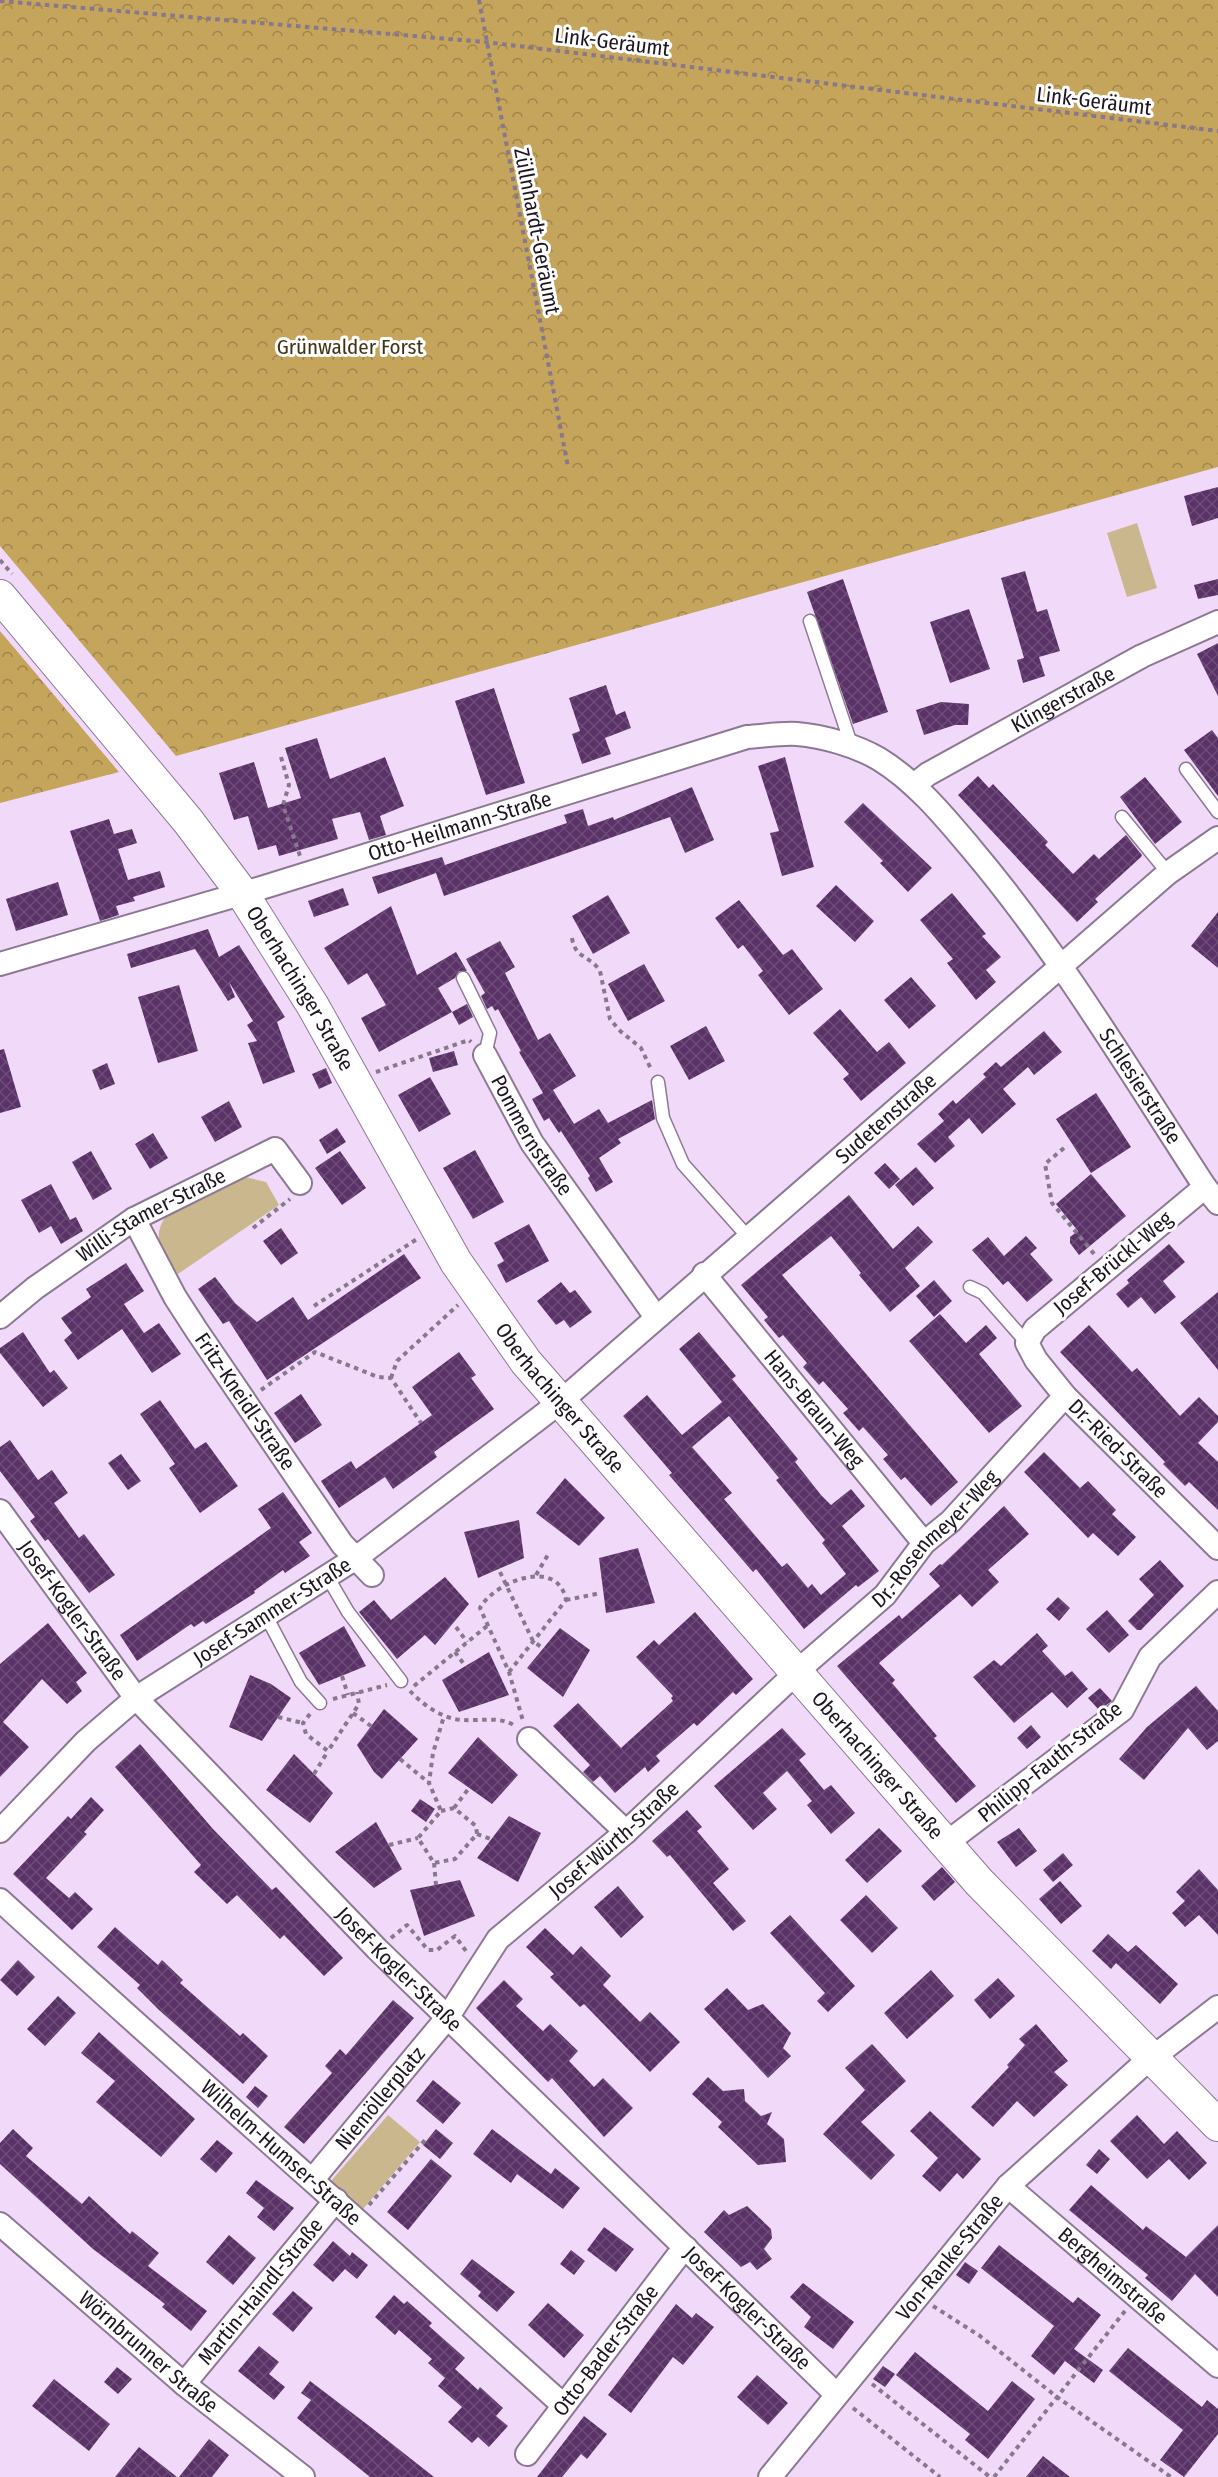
<svg xmlns="http://www.w3.org/2000/svg" width="1218" height="2477" font-family="'Fira Sans Condensed',sans-serif">
<style>
.grass{fill:#cbb78d}
.forest{fill:url(#forest-crowns)}
.building{fill:url(#building-cross-hatch);fill-rule:evenodd}
.lines{fill:none;stroke-linecap:round;stroke-linejoin:round}
.service-casing{stroke:#8d7894;stroke-width:15}
.minor-casing{stroke:#8d7894;stroke-width:26}
.secondary-casing{stroke:#8d7894;stroke-width:34}
.path{stroke:#87788c;stroke-width:4;stroke-dasharray:4.5 4.5;stroke-linecap:butt}
.service{stroke:#fff;stroke-width:12}
.minor{stroke:#fff;stroke-width:22}
.secondary{stroke:#fff;stroke-width:32}
.labels{text-anchor:middle;stroke-width:6;stroke-linejoin:round;paint-order:stroke}
.street-label{font-size:21px;fill:#1c141e;stroke:#fff}
.park-label{font-size:21px;fill:#423314;stroke:#fff}
</style>
<defs>
<pattern id="forest-crowns" width="20" height="18" patternUnits="userSpaceOnUse" patternTransform="scale(1.5)"><rect width="20" height="18" fill="#c5a45c"/><path d="M2 6a3 3 0 1 1 6 0M12 15a3 3 0 1 1 6 0" fill="none" stroke="#9f844b"/></pattern>
<pattern id="building-cross-hatch" width="8" height="8" patternUnits="userSpaceOnUse" patternTransform="scale(1.5)"><rect width="8" height="8" fill="#5a3267"/><path d="M0 0l8 8M0 8l8-8" fill="none" stroke="#6d4d78"/></pattern>
</defs>
<rect width="100%" height="100%" fill="#f1daf9"/>
<path class="grass" d="M1137,523L1157,588L1127,597L1107,533Z
M245,1177L266,1182L279,1205L178,1274C163,1254 149,1236 168,1214Z
M388,2115L420,2142L363,2209L331,2181Z"/>
<path class="forest" d="M0,0H1218V467L176,756L0,546Z
M0,631L119,772L0,803Z"/>
<path class="building" d="M1218,487V518L1192,526L1184,496Z
M1025,571L1037,612L1047,609L1060,651L1039,657L1045,676L1023,683L1017,660L1024,658L1001,578Z
M843,579L888,712L853,724L807,592Z
M1218,579V595L1198,599L1194,585Z
M969,609L990,669L950,683L930,622Z
M1218,643V696L1197,654Z
M606,685L616,715L625,711L631,728L605,738L611,754L582,764L572,734L580,731L569,698Z
M494,688L525,783L486,795L455,701Z
M941,702L969,704L968,725H955L924,735L916,710Z
M1212,730L1218,738V796L1184,750Z
M317,738L330,779L385,757L404,806L380,816L386,835L369,840L360,812L332,819L338,839L279,856L276,845L258,850L248,816L234,820L219,773L254,762L268,808L301,798L285,748Z
M785,757L814,867L782,876L770,833L779,831L758,766Z
M978,776L989,788L993,784L1048,842L1045,845L1073,874L1094,854L1099,859L1126,835L1142,855L1141,857L1095,899L1098,902L1077,922L958,795Z
M1145,777L1182,822L1155,844L1120,797Z
M692,787L714,840L685,853L670,817L444,896L436,873L378,894L372,877L442,857L445,865L567,823L564,815L583,809L588,826L613,817L614,820Z
M863,803L932,868L908,892L880,863L883,861L844,822Z
M109,819L114,834L132,829L137,843L118,849L128,880L160,871L165,887L133,897L135,901L116,906L119,915L100,921L70,831Z
M58,882L68,915L16,931L6,899Z
M836,885L874,921L855,942L816,906Z
M343,888L349,905L314,917L308,901Z
M952,893L986,934L982,936L1001,957L986,970L996,982L976,1000L947,963L953,959L920,920Z
M608,895L630,933L593,954L572,916Z
M739,900L783,955L792,949L823,989L789,1015L758,975L763,971L743,945L738,949L715,918Z
M391,906L417,975L456,952L467,971H459L455,978L438,988L452,1012L379,1052L361,1018L386,1005L367,973L348,985L324,948Z
M1218,912V968L1191,946Z
M208,929L219,957L239,945L285,1017L277,1022L295,1072L263,1084L248,1043L257,1041L247,1025L253,1021L229,982L235,997L228,1001L195,949L131,968L127,954Z
M500,941L515,967L505,973L538,1040L550,1033L576,1076L553,1090L574,1124L599,1109L608,1123L652,1100L655,1119L618,1139L621,1143L599,1158L613,1182L596,1192L588,1178L590,1176L561,1131L559,1133L549,1118L544,1121L532,1099L543,1093L519,1052L521,1051L498,1009L495,1011L492,1006L487,1009L481,996L485,993L466,959Z
M644,964L665,1001L628,1021L608,984Z
M911,977L936,1006L909,1029L884,1000Z
M179,985L198,1051L158,1063L138,997Z
M467,1004L473,1017L459,1025L452,1012Z
M840,1009L877,1052L889,1042L906,1063L861,1101L843,1079L849,1074L813,1033Z
M706,1026L725,1061L689,1080L670,1046Z
M1044,1031L1062,1052L1034,1075L1028,1067L1003,1089L1016,1104L982,1134L969,1118L948,1137L955,1146L935,1163L917,1144L944,1121L938,1114L953,1100L956,1104L986,1077L983,1074L996,1062L1001,1067Z
M4,1049L21,1107L0,1113V1050Z
M454,1051L458,1065L433,1072L429,1058Z
M107,1063L115,1084L100,1090L92,1070Z
M326,1068L332,1083L319,1089L312,1074Z
M430,1077L451,1114L419,1132L398,1095Z
M1096,1093L1131,1147L1091,1173L1056,1119Z
M229,1101L242,1127L215,1142L201,1117Z
M337,1128L346,1142L327,1154L319,1140Z
M153,1133L168,1158L150,1169L135,1144Z
M475,1150L504,1202L473,1219L443,1168Z
M91,1151L112,1189L93,1200L72,1162Z
M340,1151L366,1188L342,1205L315,1168Z
M885,1163L900,1179L889,1189L874,1173Z
M916,1167L934,1188L913,1206L895,1185Z
M1091,1174L1126,1216L1079,1255L1070,1243V1237L1078,1231L1056,1204Z
M51,1184L70,1220L76,1217L83,1231L61,1244L51,1226L39,1233L21,1200Z
M849,1195L893,1249L918,1226L933,1242L905,1268L920,1286L890,1312L859,1275L861,1273L831,1236L782,1275L958,1482L931,1506L905,1477L901,1480L883,1459L888,1455L863,1427L859,1431L843,1413L848,1409L823,1381L819,1385L803,1367L807,1363L783,1335L779,1338L764,1320L768,1317L741,1285Z
M529,1224L549,1261L506,1283L497,1265L504,1261L494,1243Z
M281,1228L298,1253L281,1265L263,1241Z
M1026,1236L1037,1248L1030,1254L1053,1280L1027,1302L1008,1281L1003,1285L972,1250L988,1237L1004,1256Z
M1169,1244L1185,1262L1163,1281L1176,1297L1155,1314L1141,1297L1128,1308L1116,1294L1129,1283L1127,1280Z
M404,1254L421,1278L267,1380L229,1321L223,1324L198,1289L215,1277L235,1303L257,1322L293,1297L308,1320Z
M126,1263L144,1291L124,1304L144,1333L159,1323L181,1354L152,1373L122,1329L78,1360L64,1340L72,1333L61,1318L91,1297L86,1289Z
M934,1280L952,1301L934,1317L916,1296Z
M561,1282L570,1293L575,1290L592,1312L570,1328L564,1320L556,1325L537,1301Z
M1218,1292V1370L1180,1323Z
M940,1314L966,1343L986,1325L997,1338L979,1354L1022,1406L989,1433L909,1341Z
M1089,1325L1132,1372L1137,1368L1180,1416L1199,1397L1218,1416V1422L1198,1443L1218,1462V1510L1189,1482L1185,1486L1163,1464L1165,1462L1060,1352Z
M23,1332L50,1373L54,1370L68,1388L43,1407L0,1353V1348Z
M699,1332L736,1376L732,1379L798,1459L795,1462L821,1495L831,1505L851,1489L865,1506L842,1526L879,1571L858,1587L856,1585L804,1629L756,1569L753,1572L669,1475L672,1473L623,1416L647,1395L682,1435L722,1402L679,1349ZM729,1416L779,1478L776,1480L825,1540L822,1543L846,1574L821,1595L812,1584L808,1588L787,1563L782,1567L724,1499L732,1493L692,1447Z
M459,1352L476,1375L471,1378L494,1409L434,1452L437,1457L393,1489L385,1477L339,1508L321,1481L351,1461L356,1469L432,1415L412,1387Z
M301,1394L322,1425L295,1443L274,1413Z
M160,1400L195,1449L206,1442L238,1486L200,1513L169,1468L175,1464L140,1414Z
M10,1440L38,1480L52,1470L68,1493L54,1503L79,1538L84,1534L115,1575L89,1593L48,1539L45,1541L30,1521L35,1517L0,1471V1447Z
M1044,1452L1080,1488L1088,1481L1116,1510L1112,1514L1136,1537L1118,1556L1093,1533L1088,1538L1024,1472Z
M121,1454L141,1481L128,1490L108,1463Z
M565,1478L605,1518L579,1546L536,1513Z
M283,1492L312,1533L299,1542L310,1556L285,1573L283,1570L254,1591L255,1593L206,1624L203,1621L194,1627L191,1624L137,1661L120,1635L271,1528L258,1509Z
M1004,1506L1029,1534L988,1570L999,1582L972,1607L960,1594L879,1663L895,1680L892,1683L937,1736L934,1738L976,1786L956,1803L837,1666L899,1615L902,1619L940,1586L929,1574L940,1564L942,1565Z
M519,1520L524,1558L478,1578L464,1532Z
M638,1548L655,1603L606,1613L599,1558Z
M1160,1560L1184,1586L1141,1630H1137L1128,1621L1154,1595L1139,1579Z
M445,1577L469,1604L435,1645L425,1635L397,1659L359,1612L374,1600L391,1620Z
M1058,1597L1070,1608L1059,1621L1046,1609Z
M1107,1610L1129,1635L1109,1653L1086,1629Z
M695,1612L753,1679L736,1695L733,1692L697,1726L694,1723L656,1756L660,1761L648,1772L645,1767L615,1793L600,1776L593,1782L583,1772L590,1765L553,1726L578,1703L621,1748L673,1701L671,1698L673,1696L636,1657L654,1640L659,1645Z
M48,1623L87,1673L76,1682L82,1691L67,1704L42,1679L3,1722L29,1747L0,1777V1664Z
M344,1626L366,1666L319,1685L299,1653Z
M560,1628L590,1650L563,1697L527,1668Z
M1037,1633L1048,1646L1042,1651L1065,1676L1072,1671L1088,1689L1067,1708L1052,1692L1014,1723L973,1677L994,1660L1001,1666Z
M489,1652L509,1695L459,1712L442,1680Z
M250,1675L271,1684L291,1698L262,1741L229,1727Z
M1196,1686L1218,1711V1741L1207,1750L1188,1728L1144,1780L1119,1759L1147,1727Z
M1100,1688L1112,1701L1099,1710L1088,1698Z
M384,1709L418,1739L382,1779L374,1772L357,1745Z
M1031,1725L1041,1737L1027,1749L1017,1738Z
M782,1728L806,1754L799,1760L824,1790L831,1785L855,1813L831,1834L807,1805L812,1801L787,1771L763,1793L777,1809L753,1830L714,1786Z
M478,1737L518,1775L492,1804L448,1773Z
M140,1744L213,1829L272,1890L276,1887L343,1958L324,1976L284,1935L280,1939L237,1895L227,1904L194,1872L201,1865L115,1767Z
M294,1754L333,1793L310,1823L266,1790Z
M91,1797L104,1810L84,1832L87,1834L46,1878L69,1898L75,1892L93,1909L72,1930L13,1874L68,1816L71,1819Z
M420,1799L435,1809L426,1822L411,1811Z
M687,1810L702,1827L697,1831L729,1869L713,1883L746,1921L733,1931L670,1855L667,1857L652,1841Z
M509,1816L541,1833L518,1882L477,1858Z
M376,1822L402,1869L374,1888L335,1852Z
M879,1828L902,1851L867,1883L845,1860Z
M1019,1828L1037,1851L1016,1867L997,1842Z
M1063,1853L1073,1865L1053,1882L1043,1870Z
M942,1867L955,1882L934,1901L921,1886Z
M1199,1869L1218,1890V1935L1199,1915L1185,1927L1172,1913L1185,1901L1176,1892Z
M460,1880L475,1916L424,1936L410,1890Z
M1060,1881L1082,1906L1061,1924L1039,1899Z
M618,1886L644,1917L621,1938L594,1907Z
M866,1895L898,1928L872,1953L840,1920Z
M790,1915L855,1986L828,2012L817,2001L825,1993L770,1933Z
M115,1927L158,1965L162,1960L183,1980L180,1983L240,2036L243,2033L268,2056L243,2084L159,2010L137,1988L140,1985L97,1947Z
M545,1928L573,1955L581,1946L611,1976L603,1985L640,2022L650,2012L680,2042L650,2072L584,2004L580,2007L550,1977L554,1974L526,1947Z
M1108,1934L1128,1952L1136,1945L1178,1984L1160,2004L1116,1963L1111,1969L1092,1951Z
M18,1960L35,1977L17,1996L0,1980Z
M931,1970L954,1996L907,2039L884,2013Z
M998,1978L1015,1996L990,2019L974,2000Z
M504,1980L523,1999L516,2006L543,2031L550,2024L578,2051L569,2061L594,2087L603,2078L633,2108L604,2137L552,2078L548,2082L476,2008Z
M727,1988L748,2010L763,2004L791,2033L783,2048L791,2056L768,2078L704,2009Z
M58,1996L76,2013L45,2046L27,2029Z
M393,2000L414,2018L304,2144L284,2127L332,2073L325,2066L340,2049L346,2055Z
M1036,2024L1068,2061L1054,2072L1068,2085L1034,2117L1017,2101L993,2127L971,2107L1009,2067L1007,2065L1025,2045L1019,2039Z
M99,2032L195,2119L161,2157L96,2102L115,2081L81,2053Z
M872,2044L906,2081L861,2122L895,2155L871,2180L823,2134L865,2090L845,2068Z
M708,2077L723,2091L744,2089L745,2101L761,2116L772,2112L767,2124L784,2139L786,2162L758,2165L718,2127L722,2122L692,2094Z
M433,2080L461,2103L443,2124L416,2101Z
M255,2086L268,2096L258,2108L246,2097Z
M930,2111L981,2159L963,2179L957,2173L940,2192L922,2176L938,2158L910,2131Z
M1137,2115L1164,2144L1177,2131L1207,2163L1189,2180L1169,2159L1147,2179L1110,2141Z
M13,2129L33,2148L26,2156L82,2204L89,2196L130,2234L132,2231L159,2253L148,2266L207,2311L191,2331L162,2307L165,2304L93,2249L0,2164V2143Z
M436,2129L453,2143L440,2159L423,2145Z
M492,2129L551,2174L555,2168L580,2188L563,2209L517,2174L511,2183L473,2154Z
M217,2140L233,2153L216,2173L200,2159Z
M1099,2149L1110,2159L1097,2174L1086,2165Z
M431,2159L452,2176L408,2230L387,2212Z
M256,2180L294,2208L274,2231L257,2217L264,2208L246,2193Z
M1091,2185L1143,2230L1146,2226L1186,2257L1218,2225V2297L1195,2274L1172,2301L1145,2278L1148,2275L1069,2210Z
M747,2206L771,2229L772,2238L764,2249L772,2259L757,2270L750,2262L741,2267L704,2232L724,2210L729,2215Z
M604,2227L634,2249L616,2272L587,2250Z
M229,2235L256,2258L233,2285L206,2262Z
M333,2241L350,2256L352,2252L368,2265L357,2279L345,2269L333,2282L313,2265Z
M999,2245L1073,2303L1078,2297L1101,2315L1074,2349L1103,2370L1094,2383L1065,2361L1054,2375L1031,2356L1054,2326L981,2268Z
M571,2250L585,2261L574,2275L560,2264Z
M472,2259L515,2292L497,2312L478,2296L481,2292L460,2274Z
M965,2262L978,2271L969,2284L956,2275Z
M803,2283L854,2322L833,2349L804,2327L811,2317L790,2297Z
M293,2291L313,2308L293,2332L272,2314Z
M394,2295L404,2304L407,2301L432,2323L429,2326L465,2358L455,2369L478,2390L480,2387L503,2408L496,2416L508,2426L489,2447L478,2437L472,2443L448,2422L462,2407L438,2386L445,2378L428,2363L432,2359L399,2330L395,2335L375,2317Z
M548,2303L584,2335L564,2358L528,2325Z
M676,2304L692,2318L696,2313L714,2327L683,2365L673,2357L631,2413L608,2395Z
M259,2346L279,2362L269,2374L285,2387L274,2400L238,2371Z
M1128,2348L1202,2407L1207,2400L1218,2409V2434L1184,2477L1160,2460L1183,2430L1109,2371Z
M915,2352L988,2411L1012,2381L1035,2399L988,2459L965,2440L970,2434L896,2375Z
M883,2366L895,2374L885,2387L873,2379Z
M117,2367L132,2379L118,2394L104,2382Z
M757,2375L788,2403L768,2425L737,2397Z
M54,2379L110,2424L89,2451L32,2406Z
M310,2381L368,2425L434,2477H370L297,2418L311,2400L301,2393Z
M584,2416L607,2434L587,2459L581,2454L562,2477H537Z
M209,2439L229,2455L212,2477H179Z
M139,2447L177,2477H115Z
M1043,2456L1070,2477H1026Z"/>
<g class="lines">
<defs>
<path id="service" d="M810,621L852,747
M1186,769L1218,812
M1122,817L1168,873
M463,978L490,1033L485,1055
M658,1082L663,1118L683,1164L748,1237
M970,1287L983,1293L1027,1343
M327,1576L348,1612L401,1681
M265,1614L301,1682L320,1703"/>
<g id="minor">
<path id="s1" d="M914,785L928,774L1142,656L1218,622"/>
<path id="s2" d="M0,964L261,888L747,737C763,736 781,733 797,734C823,736 857,746 879,759C915,781 944,816 970,847C1059,952 1130,1072 1205,1187L1218,1203"/>
<path id="s3" d="M485,1055L532,1143L656,1317"/>
<path id="s4" d="M1205,1187L1035,1329L1027,1343L1036,1360L1065,1396L1218,1548"/>
<path id="s5" d="M134,1219L175,1297L197,1331L342,1544L372,1575"/>
<path id="s6" d="M704,1274L924,1543"/>
<path id="s7" d="M0,1317L35,1288L134,1219L275,1149L300,1183"/>
<path id="s8" d="M0,1511L136,1698L377,1949L836,2394"/>
<path d="M529,1739L626,1832"/>
<path id="s9" d="M0,1831L86,1741L136,1698L356,1558L559,1403L1168,873L1218,838"/>
<path d="M945,1844L1122,1710L1150,1657L1218,1592"/>
<path id="s10" d="M0,1900C186,2070 376,2236 563,2405"/>
<path id="s11" d="M313,2179L447,2018L498,1939L626,1832L809,1661L885,1595L924,1543L951,1521L1065,1396"/>
<path id="s12" d="M1008,2186L1218,2366"/>
<path id="s13" d="M0,2224L184,2384L303,2477"/>
<path id="s14" d="M184,2384L336,2200"/>
<path id="s15" d="M527,2454L677,2257L686,2248"/>
<path id="s16" d="M770,2477L1008,2186L1139,2068L1218,2007"/>
</g>
<g id="secondary">
<path id="s17" d="M0,596L188,821L242,893L313,1006L456,1262L526,1362L979,1882L1218,2125"/>
</g>
</defs>
<use href="#service" class="service-casing"/>
<use href="#minor" class="minor-casing"/>
<use href="#secondary" class="secondary-casing"/>
<path class="path" d="M479,0L568,467
M0,1L485,42L1218,131
M0,560L12,574
M281,757L289,785L283,805L300,856
M572,938C575,959 590,955 600,971L610,1019L619,1030L641,1048L651,1069
M376,1072L469,1040L471,1042
M1064,1148L1045,1164L1052,1203L1095,1255
M253,1228L290,1199
M314,1306L417,1239
M391,1378L397,1361L458,1305
M261,1390L315,1352L378,1377L391,1378L421,1423
M500,1572L533,1641L541,1647
M536,1575L549,1553
M566,1600L601,1593
M456,1627L467,1642
M455,1652L463,1663
M509,1672L566,1600C558,1557 495,1581 480,1608L509,1672L523,1721
M342,1676L348,1695
M414,1686L487,1626
M410,1691C423,1705 444,1720 464,1720C480,1721 501,1716 515,1726
M333,1699L387,1685
M353,1713L371,1726
M310,1714L303,1723L306,1734L328,1751L359,1704L357,1692
M278,1717L303,1723
M400,1759L429,1783
M314,1774L328,1751
M454,1808L469,1788
M441,1811L454,1808L476,1826L477,1834L455,1859L434,1863L418,1838L441,1811L429,1783L433,1753L444,1716
M477,1834L491,1839
M389,1845L418,1838
M434,1863L436,1885
M391,1938L407,1925L428,1950H437L455,1936L466,1951
M369,2205L425,2140
M933,2306L980,2336L1057,2397L1171,2477
M872,2384L990,2477
M853,2408L940,2477
M994,2477L1125,2311"/>
<use href="#service" class="service"/>
<use href="#minor" class="minor"/>
<use href="#secondary" class="secondary"/>
</g>
<g class="labels">
<g class="street-label">
<text transform="translate(612 42) rotate(7)" y="7">Link-Geräumt</text>
<text transform="translate(1094 101) rotate(7)" y="7">Link-Geräumt</text>
<text transform="translate(537 231) rotate(79)" y="7">Züllnhardt-Geräumt</text>
<text dy="7" stroke="none"><textPath href="#s1" startOffset="172">Klingerstraße</textPath></text>
<text dy="7" stroke="none"><textPath href="#s2" startOffset="480">Otto-Heilmann-Straße</textPath></text>
<text dy="7" stroke="none"><textPath href="#s17" startOffset="495">Oberhachinger Straße</textPath></text>
<text dy="7" stroke="none"><textPath href="#s2" startOffset="1338">Schlesierstraße</textPath></text>
<text dy="7" stroke="none"><textPath href="#s9" startOffset="1140">Sudetenstraße</textPath></text>
<text dy="7" stroke="none"><textPath href="#s3" startOffset="93">Pommernstraße</textPath></text>
<text dy="7" stroke="none"><textPath href="#s7" startOffset="183">Willi-Stamer-Straße</textPath></text>
<text transform="translate(1113 1263) rotate(-40)" y="7">Josef-Brückl-Weg</text>
<text dy="7" stroke="none"><textPath href="#s17" startOffset="981">Oberhachinger Straße</textPath></text>
<text dy="7" stroke="none"><textPath href="#s5" startOffset="214">Fritz-Kneidl-Straße</textPath></text>
<text dy="7" stroke="none"><textPath href="#s6" startOffset="174">Hans-Braun-Weg</textPath></text>
<text dy="7" stroke="none"><textPath href="#s4" startOffset="378">Dr.-Ried-Straße</textPath></text>
<text dy="7" stroke="none"><textPath href="#s11" startOffset="897">Dr.-Rosenmeyer-Weg</textPath></text>
<text dy="7" stroke="none"><textPath href="#s9" startOffset="352">Josef-Sammer-Straße</textPath></text>
<text dy="7" stroke="none"><textPath href="#s8" startOffset="123">Josef-Kogler-Straße</textPath></text>
<text transform="translate(1050 1762) rotate(-39)" y="7">Philipp-Fauth-Straße</text>
<text dy="7" stroke="none"><textPath href="#s17" startOffset="1467">Oberhachinger Straße</textPath></text>
<text dy="7" stroke="none"><textPath href="#s11" startOffset="456">Josef-Würth-Straße</textPath></text>
<text dy="7" stroke="none"><textPath href="#s8" startOffset="609">Josef-Kogler-Straße</textPath></text>
<text dy="7" stroke="none"><textPath href="#s11" startOffset="105">Niemöllerplatz</textPath></text>
<text dy="7" stroke="none"><textPath href="#s10" startOffset="378">Wilhelm-Humser-Straße</textPath></text>
<text dy="7" stroke="none"><textPath href="#s16" startOffset="284">Von-Ranke-Straße</textPath></text>
<text dy="7" stroke="none"><textPath href="#s12" startOffset="138">Bergheimstraße</textPath></text>
<text dy="7" stroke="none"><textPath href="#s14" startOffset="120">Martin-Haindl-Straße</textPath></text>
<text dy="7" stroke="none"><textPath href="#s8" startOffset="1095">Josef-Kogler-Straße</textPath></text>
<text dy="7" stroke="none"><textPath href="#s15" startOffset="130">Otto-Bader-Straße</textPath></text>
<text dy="7" stroke="none"><textPath href="#s13" startOffset="196">Wörnbrunner Straße</textPath></text>
</g>
<g class="park-label">
<text x="350" y="354">Grünwalder Forst</text>
</g>
</g>
</svg>
